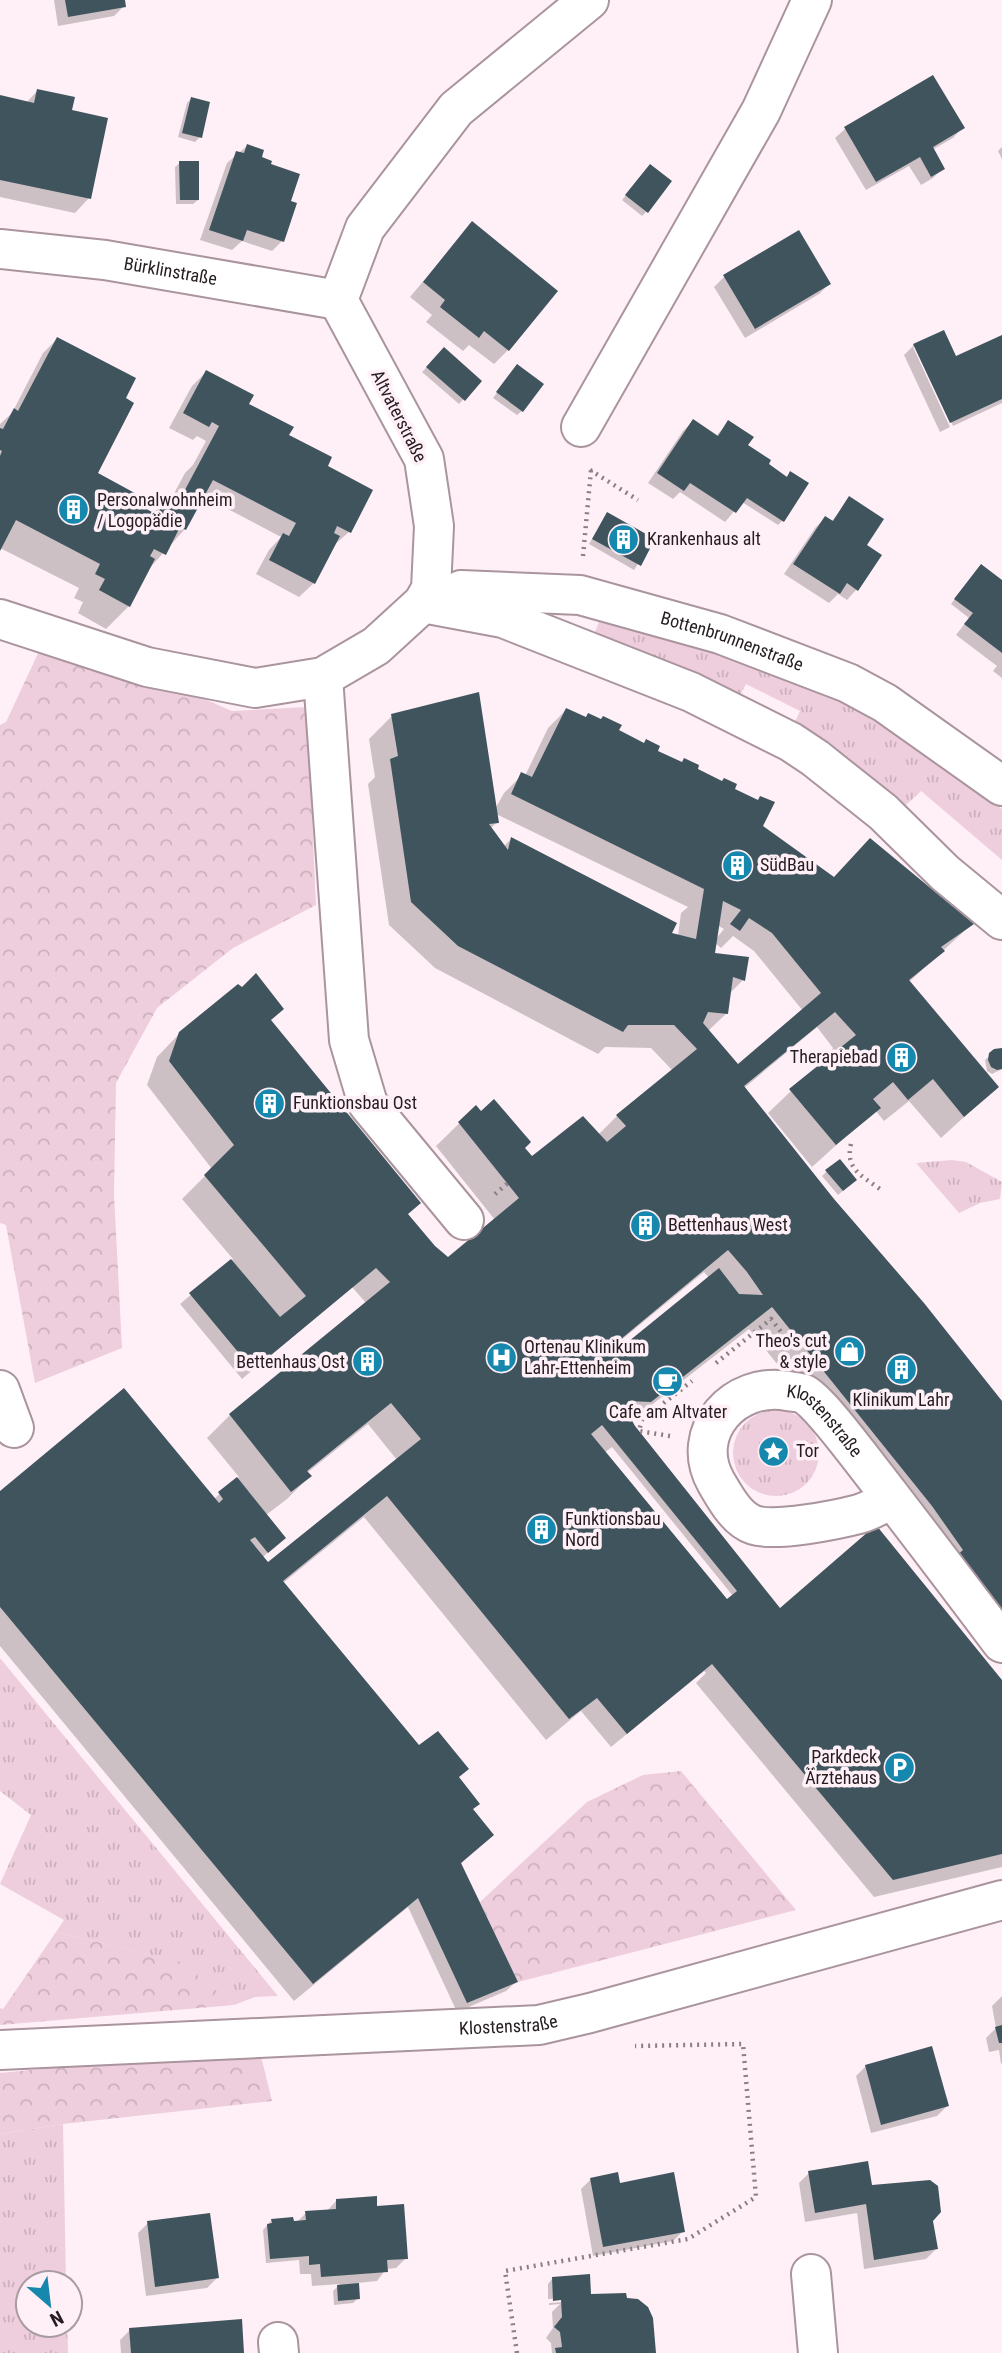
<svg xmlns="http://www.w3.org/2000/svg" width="1002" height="2353" font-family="'Roboto Condensed',sans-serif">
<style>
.grass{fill:url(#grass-tufts)}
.forest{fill:url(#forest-crowns)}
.shadow{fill:#0003;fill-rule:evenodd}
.building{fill:#40545d;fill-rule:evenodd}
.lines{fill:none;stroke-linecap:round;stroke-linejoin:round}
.minor-casing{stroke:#aa949e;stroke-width:42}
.path{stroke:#8b7f84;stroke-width:4.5;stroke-dasharray:2 5;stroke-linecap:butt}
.minor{stroke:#fff;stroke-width:38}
.labels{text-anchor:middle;stroke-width:7;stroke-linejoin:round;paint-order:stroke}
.street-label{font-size:18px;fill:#261d21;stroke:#fff0f7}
.poi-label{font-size:18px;fill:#261d21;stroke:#fff0f7;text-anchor:start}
</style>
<defs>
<pattern id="grass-tufts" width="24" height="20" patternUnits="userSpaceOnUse" patternTransform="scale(1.75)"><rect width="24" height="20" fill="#eecedc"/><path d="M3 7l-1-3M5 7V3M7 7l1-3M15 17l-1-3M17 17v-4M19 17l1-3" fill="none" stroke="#ccb0bc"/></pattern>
<pattern id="forest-crowns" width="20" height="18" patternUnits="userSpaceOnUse" patternTransform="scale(1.75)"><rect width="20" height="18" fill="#eecedc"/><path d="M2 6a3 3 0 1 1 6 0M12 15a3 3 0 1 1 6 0" fill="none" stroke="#ccb0bc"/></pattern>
</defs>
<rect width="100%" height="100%" fill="#fff0f7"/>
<path class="grass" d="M601,617L720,652L788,678L856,709L935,761L1002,809V860L921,791L904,807L793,726L800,711L746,684L739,697L593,637Z
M952,1160L966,1162L1002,1182L1000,1199L980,1203L959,1213L916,1163Z
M733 1453a43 43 0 1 1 86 0a43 43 0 1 1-86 0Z
M0,1658L278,1996L255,1997L234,2005L180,1962L56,1932L64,1920L0,1884L31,1815L0,1791Z
M63,2124L66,2283H28V2325H67L68,2353H0V2134Z"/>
<path class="forest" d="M48,632L232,711L307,707L316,905L233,948L157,1008L116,1083L114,1194L122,1348L35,1383L6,1225L0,1223V725L6,722Z
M681,1771L796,1910L518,1982L480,1902L587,1802L643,1775Z
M56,1932L181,1962L234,2005L0,2025V2008L3,2009Z
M259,2048L272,2101L63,2124L0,2134V2073Z"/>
<path class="shadow" d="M54,0H123L124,6L114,16L58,26Z
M37,91L70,111L89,198L75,213L0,197V97L26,103Z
M191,99L200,137L195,142L178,137L187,103Z
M962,128L953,138L932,150L943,168L933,178L921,185L909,166L866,190L835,138L845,129Z
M247,146L260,158L289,202L282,241L272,251L242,241L232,250L200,240L227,163Z
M1002,147V159L998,151Z
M180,163L198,200L193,204H176L175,167Z
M645,171L647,211L642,216L622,200Z
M472,223L508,350L494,364L469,345L463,351L426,322L432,315L410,297Z
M724,277L829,284L819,294L745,338L714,287Z
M1002,337V403L953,426L916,347H913L950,427L940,432L904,355L914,345L955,359Z
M57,339L124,399L95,474L135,505L152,514L167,499L170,501L185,473L193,465L206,441L197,436L193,440L169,428L192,386L206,372L326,467L349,532L333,546L314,583L299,597L256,574L269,550L281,537L205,497L199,503L185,529L147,571L129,606L106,629L78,613L83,602L74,598L79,588L0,548V424L12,413L43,353Z
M444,349L480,381L459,404L422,372Z
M513,371L522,411L517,415L493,398Z
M693,421L716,436L728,423L745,446L766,465L785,478L790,473L782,521L778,525L742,502L725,522L680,492L673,499L648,483L683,431Z
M850,499L864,546L879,556L856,590L847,600L838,594L829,603L784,574L815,528L825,518L831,522Z
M607,514L653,540L634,570L589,544Z
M976,571L1002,582V678L993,671L997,666L956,635L969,618L951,604Z
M566,710L617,731L733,790L761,827L834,879L972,924L909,982L997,1087L941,1138L909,1101L884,1121L875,1110L812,1167L768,1113L791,1091L832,1056L829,1053L833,1048L817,1027L743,1089L1002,1404V1656L909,1528L749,1329L631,1421L779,1609L1002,1682V1867L874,1897L696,1683L706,1673L704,1671L611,1747L581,1711L546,1740L364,1517L283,1583L419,1748L457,1778L472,1810L492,1835L460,1864L516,1982L506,1991L457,2012L408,1907L294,2001L0,1646V1493L214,1499L239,1477L207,1438L230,1415L366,1303L352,1287L242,1379L180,1304L233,1259L182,1199L212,1169L147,1085L157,1057L180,1033L269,1021L407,1214L433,1247L448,1259L495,1220L436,1146L475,1108L523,1148L532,1159L598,1135L617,1116L673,1071L651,1048L605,1047L598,1054L435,968L389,925L368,784L375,777L369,739L392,716L495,809L504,793L522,775L525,776L548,728ZM496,814L688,907L681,913L678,936L669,934L511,839L503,847L490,829L497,822ZM717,925L724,929L715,940ZM733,936L754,951L803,1011L737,1066L708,1031L727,1013L729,994L743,980L713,954L715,943L721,948ZM704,1272L709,1278L618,1352L614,1346ZM368,1424L397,1460L267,1564L262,1558L284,1537L266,1515L287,1499L310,1476L307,1473ZM612,1447L733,1596L727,1602L604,1453Z
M1002,1050V1069L992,1074L987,1071L985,1060L995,1051Z
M827,1171L851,1184L838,1195L822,1176Z
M1002,1996V2063L1001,2064L999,2050L989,2052L986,2038L996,2028L992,2006Z
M866,2066L947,2106L937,2116L871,2133L856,2076Z
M809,2173L870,2187L931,2220L936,2249L926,2259L864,2269L857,2213L805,2222L799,2183Z
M591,2179L618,2185L683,2231L673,2241L593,2256L581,2189Z
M336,2201L376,2208L406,2258L396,2268L386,2269L377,2281L357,2283L358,2298L353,2303L334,2305L333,2291L340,2284L312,2286L311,2274H300L299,2260L266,2263L263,2230L272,2220L296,2223L306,2213L326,2212Z
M148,2223L217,2278L207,2288L146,2296L138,2233Z
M588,2276L590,2296L624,2295L625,2299L638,2300L647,2308L651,2318L654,2353H552L551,2343L546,2338L553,2328L552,2312L560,2304L549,2305V2303L594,2300V2297L548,2299V2284L552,2279Z
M130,2330L243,2353H121L120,2340Z"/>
<path class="building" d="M65,0H125L126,7L68,17Z
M933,75L965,128L933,147L945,169L931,177L920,157L876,182L844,127Z
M37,89L75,97L72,110L108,118L91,199L0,180V95L34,103Z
M191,97L210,102L202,138L182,133Z
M247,144L264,150L262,157L272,161L271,164L300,174L291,201L297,203L284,242L247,230L243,241L209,230L236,151L244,153Z
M179,161H199V200H180Z
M650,164L672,181L648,213L625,195Z
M472,221L558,291L509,351L484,331L479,338L440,307L445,300L423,282Z
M799,230L831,284L755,329L723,275Z
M944,330L956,356L1002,335V399L950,423L913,344Z
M57,337L136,378L126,398L134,403L98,473L142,497L138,504L157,515L167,497L178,503L219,426L212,422L209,427L183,413L206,370L254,395L249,404L294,427L289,435L332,457L328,466L373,490L351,533L337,526L334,533L340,536L315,584L269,560L283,533L289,536L296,523L213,480L186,530L180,527L166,555L154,549L150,556L155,559L130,607L99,590L105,579L95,574L100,564L16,520L0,551V456L2,451L0,450V428L3,429L14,408L18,411Z
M444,347L482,381L465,401L426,367Z
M517,364L544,384L523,412L496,392Z
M693,419L718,436L728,420L754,437L748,445L771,460L769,464L787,477L790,471L809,483L784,522L747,498L736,513L690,483L684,491L657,473Z
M849,496L884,519L867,545L882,555L858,591L847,583L840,594L793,564L825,516L833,521Z
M607,512L655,539L641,566L592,539Z
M981,564L1002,580V653L964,624L973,613L954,599Z
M479,692L499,823L489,824L508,850L511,837L677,923L672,933L696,939L704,889L511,794L521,772L532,777L566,708L586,717L588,713L601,719L603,716L622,725L619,730L644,743L646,739L660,746L658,751L682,762L684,758L699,765L698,769L722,781L724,778L737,784L735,789L758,800L760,796L775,802L763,826L834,877L870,838L974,924L941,947L945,951L909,980L999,1087L964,1117L933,1079L908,1100L893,1082L873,1099L881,1108L836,1145L789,1089L856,1035L835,1012L744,1086L834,1199L924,1303L1002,1401V1616L954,1558L963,1550L932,1506L772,1307L651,1402L628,1401L629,1415L635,1426L780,1608L876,1525L1002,1680V1854L893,1880L712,1664L627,1734L597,1698L569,1719L387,1496L283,1581L419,1745L438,1731L469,1769L459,1777L480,1804L473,1809L494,1835L461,1863L518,1982L467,2003L418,1898L313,1984L0,1607V1491L124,1388L219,1503L223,1499L218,1492L237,1477L286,1538L268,1553L255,1537L250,1540L268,1562L421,1439L391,1403L307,1471L312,1476L291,1492L229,1414L390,1282L376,1268L253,1370L189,1293L231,1259L280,1317L306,1296L204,1175L234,1145L169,1061L179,1032L238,984L242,987L256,973L284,1009L271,1020L421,1203L408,1214L435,1246L448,1257L519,1198L458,1122L476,1105L481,1111L494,1099L531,1142L525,1148L532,1156L583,1116L607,1142L626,1126L616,1115L697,1049L674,1025H628L623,1032L458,946L411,902L390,759L398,756L391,714ZM723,901L741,910L730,924L740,931L749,918L772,933L821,993L738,1064L703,1023L708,1012L728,1014L733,977L745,981L749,957L715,953ZM728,1250L747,1272L763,1295L739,1294L719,1268L618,1350L615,1344ZM602,1425L737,1591L727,1599L591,1434Z
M1002,1048V1069L997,1070L991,1067L988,1060L989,1053L994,1049Z
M840,1159L857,1180L843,1191L825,1170Z
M1002,2025V2043H999L995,2027Z
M932,2046L949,2106L881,2125L865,2065Z
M868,2161L872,2185L930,2180L938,2186L941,2212L933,2221L938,2249L874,2260L866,2204L815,2213L808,2171Z
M618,2172L620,2183L674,2172L685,2232L603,2247L590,2178Z
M377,2196V2206L404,2204L408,2259L387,2260L388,2272L321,2277L320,2264L309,2265V2256L270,2259L267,2224L272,2223L271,2219L293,2217L294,2221L306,2220L305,2211L336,2209V2199Z
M210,2213L219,2278L155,2287L147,2221Z
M590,2274L591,2294L626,2293L627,2298L638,2299L648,2307L653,2318L656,2353H556L555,2348L562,2347L560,2332L554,2327L562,2317L561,2300L553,2301L552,2277Z
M359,2283L360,2299L338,2301L337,2285Z
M242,2319L244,2353H131L129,2328Z"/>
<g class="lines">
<defs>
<g id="minor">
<path id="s1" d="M0,249L105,260L338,300"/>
<path d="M581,427L761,111L812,0"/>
<path id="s2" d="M461,590L580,595L720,634L848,683L885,703L1002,786"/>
<path d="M423,603L503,618L691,692L791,742L815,758L883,812L945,873L1002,920"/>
<path d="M0,619L147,667L255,688L323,677L376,646L423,603L431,589L434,526L424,459L338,300L365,228L456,109L589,0"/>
<path d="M323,677L349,1040L368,1104L464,1220"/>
<path d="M0,1390L14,1428"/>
<path id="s3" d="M892,1499C882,1504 870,1511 859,1514C836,1520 776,1532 754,1525C736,1519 725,1497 716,1482C688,1432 735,1381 788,1391C793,1392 800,1392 804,1394C818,1402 846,1439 857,1453C906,1516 954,1579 1002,1643"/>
<path id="s4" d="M0,2050L539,2025L590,2013L1002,1900"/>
<path d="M811,2274L818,2353"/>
<path d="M278,2342L279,2353"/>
</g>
</defs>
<use href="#minor" class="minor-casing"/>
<path class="path" d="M590,470L638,500
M583,556L591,470
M851,1144C845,1169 862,1176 880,1189
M495,1194L508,1183
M716,1363L771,1319L796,1351
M670,1436L639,1431L642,1420L692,1381
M517,2353L505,2271L688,2239L756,2197L743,2044L635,2046"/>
<use href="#minor" class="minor"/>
</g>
<defs>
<symbol id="building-disc" viewBox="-11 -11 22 22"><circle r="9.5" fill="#1687ad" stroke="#fff0f7"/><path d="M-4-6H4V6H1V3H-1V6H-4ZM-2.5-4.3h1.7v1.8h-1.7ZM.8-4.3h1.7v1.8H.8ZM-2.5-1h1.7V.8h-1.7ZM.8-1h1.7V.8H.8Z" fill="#fff"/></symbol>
<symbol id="shop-disc" viewBox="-11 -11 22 22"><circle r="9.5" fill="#1687ad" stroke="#fff0f7"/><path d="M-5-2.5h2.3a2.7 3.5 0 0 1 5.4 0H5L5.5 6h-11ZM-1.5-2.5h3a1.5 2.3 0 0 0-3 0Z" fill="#fff"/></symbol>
<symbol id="hospital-disc" viewBox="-11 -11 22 22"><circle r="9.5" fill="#1687ad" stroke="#fff0f7"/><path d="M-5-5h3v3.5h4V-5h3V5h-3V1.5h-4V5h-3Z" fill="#fff"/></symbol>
<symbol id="cafe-disc" viewBox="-11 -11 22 22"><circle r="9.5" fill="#1687ad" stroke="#fff0f7"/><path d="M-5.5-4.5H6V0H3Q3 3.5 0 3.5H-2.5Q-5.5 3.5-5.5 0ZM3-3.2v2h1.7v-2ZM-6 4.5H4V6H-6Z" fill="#fff"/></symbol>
<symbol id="sight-disc" viewBox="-11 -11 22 22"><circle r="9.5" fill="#1687ad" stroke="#fff0f7"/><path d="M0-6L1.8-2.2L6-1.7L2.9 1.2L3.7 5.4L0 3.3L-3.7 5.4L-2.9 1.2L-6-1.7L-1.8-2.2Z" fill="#fff"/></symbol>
<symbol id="parking-disc" viewBox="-11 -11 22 22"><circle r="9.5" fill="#1687ad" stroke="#fff0f7"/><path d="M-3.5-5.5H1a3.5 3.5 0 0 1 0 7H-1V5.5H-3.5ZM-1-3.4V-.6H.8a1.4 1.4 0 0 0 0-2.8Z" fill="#fff"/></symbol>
</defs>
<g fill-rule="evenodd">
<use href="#building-disc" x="56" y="492" width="35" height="35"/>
<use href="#building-disc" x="606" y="522" width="35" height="35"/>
<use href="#building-disc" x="720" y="848" width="35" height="35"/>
<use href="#building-disc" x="884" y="1040" width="35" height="35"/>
<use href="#building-disc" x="252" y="1086" width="35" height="35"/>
<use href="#building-disc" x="628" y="1208" width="35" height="35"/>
<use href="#shop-disc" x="832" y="1334" width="35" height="35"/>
<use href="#hospital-disc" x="484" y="1340" width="35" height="35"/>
<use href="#building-disc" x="350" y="1344" width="35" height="35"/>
<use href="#building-disc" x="884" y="1352" width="35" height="35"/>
<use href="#cafe-disc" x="650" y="1364" width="35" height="35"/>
<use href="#sight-disc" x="756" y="1434" width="35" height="35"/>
<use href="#building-disc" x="524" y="1512" width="35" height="35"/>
<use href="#parking-disc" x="882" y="1750" width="35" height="35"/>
</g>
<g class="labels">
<g class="street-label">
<text dy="6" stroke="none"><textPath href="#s1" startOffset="172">Bürklinstraße</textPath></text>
<text transform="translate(399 416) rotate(63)" y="6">Altvaterstraße</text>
<text dy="6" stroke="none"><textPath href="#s2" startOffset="278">Bottenbrunnenstraße</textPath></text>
<text dy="6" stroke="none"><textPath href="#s3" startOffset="396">Klostenstraße</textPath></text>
<text dy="6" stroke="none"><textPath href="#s4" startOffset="509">Klostenstraße</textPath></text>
</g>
<g class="poi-label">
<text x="97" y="506">Personalwohnheim<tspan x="97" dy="21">/ Logopädie</tspan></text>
<text x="647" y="545">Krankenhaus alt</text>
<text x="760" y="871">SüdBau</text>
<text x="878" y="1063" text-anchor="end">Therapiebad</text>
<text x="293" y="1109">Funktionsbau Ost</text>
<text x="668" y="1231">Bettenhaus West</text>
<text x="827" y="1347" text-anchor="end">Theo's cut<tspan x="827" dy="21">&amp; style</tspan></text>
<text x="524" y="1353">Ortenau Klinikum<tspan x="524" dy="21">Lahr-Ettenheim</tspan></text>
<text x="345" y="1368" text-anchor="end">Bettenhaus Ost</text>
<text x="901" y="1406" text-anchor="middle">Klinikum Lahr</text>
<text x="668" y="1418" text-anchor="middle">Cafe am Altvater</text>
<text x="796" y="1457">Tor</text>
<text x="565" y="1525">Funktionsbau<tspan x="565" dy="21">Nord</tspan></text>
<text x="877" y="1763" text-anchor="end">Parkdeck<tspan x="877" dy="21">Ärztehaus</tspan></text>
</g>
</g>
<g transform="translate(49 2304) rotate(152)"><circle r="33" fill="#fff0f7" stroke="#a89ca1" stroke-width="2"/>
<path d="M0-5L12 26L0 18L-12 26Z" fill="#1687ad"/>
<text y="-10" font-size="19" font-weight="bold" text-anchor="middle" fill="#261d21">N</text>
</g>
</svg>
